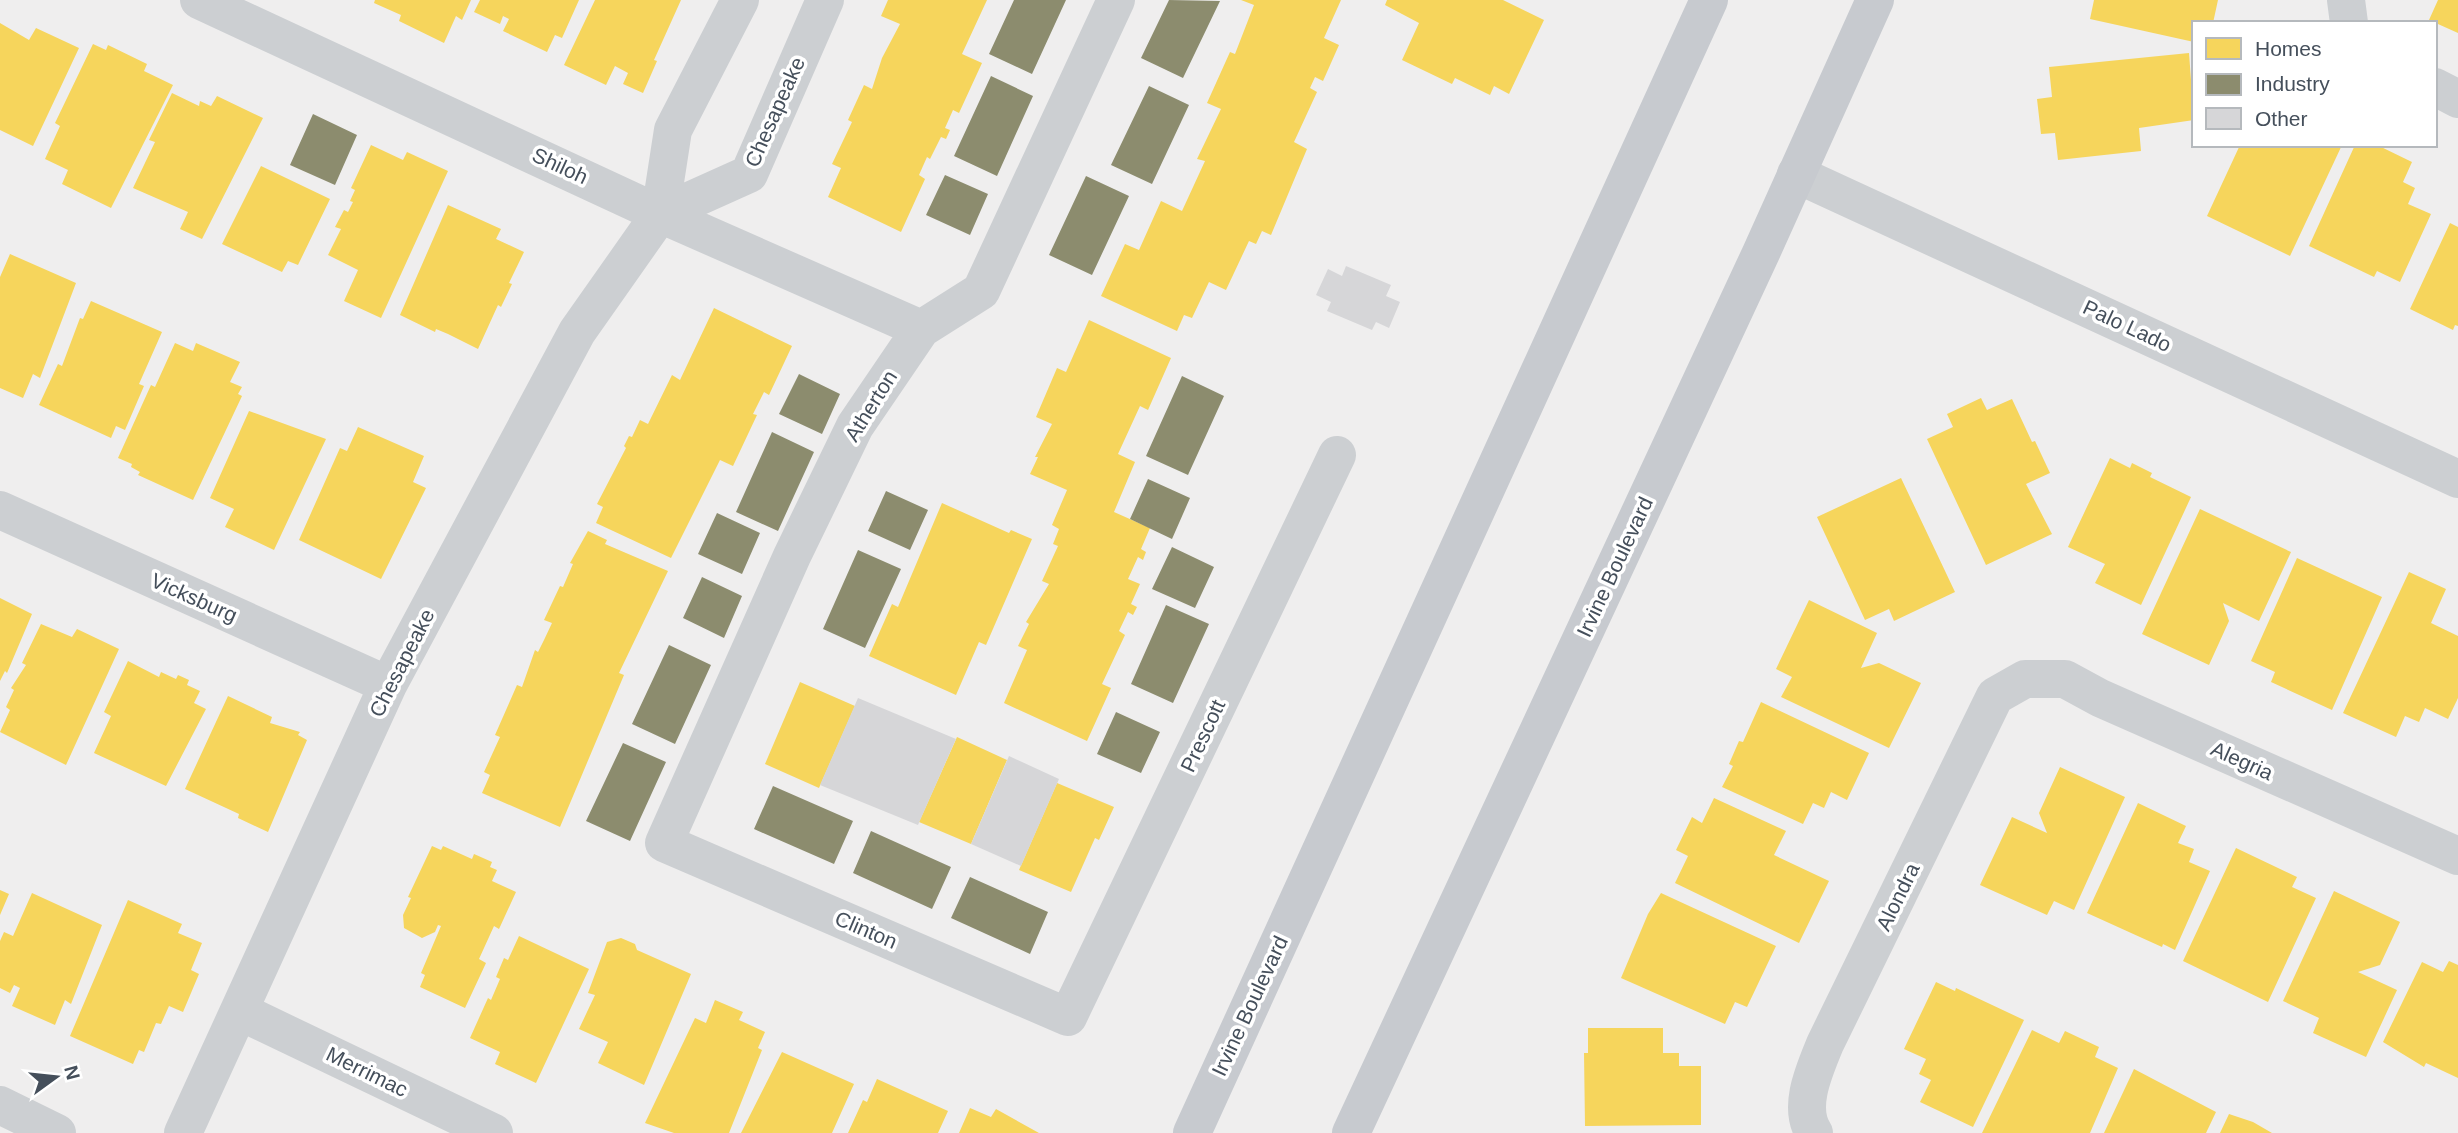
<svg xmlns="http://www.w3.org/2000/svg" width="2458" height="1133" font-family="Arial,sans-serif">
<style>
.homes{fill:#f6d55c}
.industry{fill:#8c8c6e}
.building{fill:#d6d6d8}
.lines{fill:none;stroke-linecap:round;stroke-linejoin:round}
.minor{stroke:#cccfd2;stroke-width:38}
.primary{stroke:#c7cacf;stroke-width:38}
.labels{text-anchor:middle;stroke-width:7;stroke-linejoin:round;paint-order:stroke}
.street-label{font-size:21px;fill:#454f5b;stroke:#fff}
</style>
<rect width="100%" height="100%" fill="#efeeee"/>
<path class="homes" d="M375,0H471L462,20L456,16L444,43L399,21L401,15L374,3Z
M480,0H579L562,38L555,35L547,52L503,31L509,19L503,16L500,24L474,12Z
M595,0H681L654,60L657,61L643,93L623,84L628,73L615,66L606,85L564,65Z
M888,0H987L962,54L982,63L959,113L953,110L945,128L950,130L946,139L941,137L930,159L927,157L919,175L925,179L901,232L828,197L841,168L832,164L852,122L848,120L864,85L872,89L882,58L900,24L881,16Z
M1241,0H1341L1324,38L1339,45L1323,81L1315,77L1310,88L1317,92L1294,142L1307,149L1271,235L1262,231L1256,244L1249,241L1226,290L1209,282L1192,318L1184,315L1177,331L1101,296L1125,244L1139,250L1161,201L1182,211L1205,161L1197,159L1221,109L1207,103L1230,52L1235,54L1254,5Z
M1387,0H1503L1544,20L1509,94L1494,86L1490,95L1455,78L1452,84L1402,60L1419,23L1385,5Z
M2094,0H2218L2213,23H2194V42L2090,19Z
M2438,0H2458V33L2429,20Z
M0,23L29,40L36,28L79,48L33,146L0,130Z
M93,44L106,50L108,45L147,64L144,71L173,85L111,208L62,184L68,170L45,159L60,126L55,123Z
M2189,53L2194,120L2139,128L2141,151L2058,160L2055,133L2041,134L2037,99L2052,97L2049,67Z
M172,93L199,106L200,101L211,106L217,96L263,118L202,239L180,229L188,212L133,188L155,142L149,140Z
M371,145L403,160L407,152L448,171L381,318L344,301L358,270L328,255L341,229L335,227L344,210L348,212L353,202L350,201L355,190L351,188Z
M2240,145H2342L2290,256L2207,216Z
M2355,145H2377L2412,162L2403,182L2415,188L2408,204L2431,214L2400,282L2377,271L2374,277L2309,246Z
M261,166L330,199L298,265L288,261L282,272L222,244Z
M448,205L501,229L496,239L524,252L509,283L512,284L501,307L498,305L478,349L448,334L436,329L435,332L400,315Z
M2450,223L2458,227V326L2455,325L2453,330L2410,309Z
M10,254L76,283L40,378L33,374L23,398L0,388V277Z
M91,301L162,332L139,384L144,386L125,430L116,426L111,438L39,405L58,364L62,366L80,318L83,319Z
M714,308L792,346L769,395L764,392L753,414L757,415L733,466L720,460L671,558L596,523L603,507L597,504L626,448L624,446L629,436L632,437L640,420L648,424L672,375L680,380Z
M1089,320L1171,358L1148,410L1140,406L1118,454L1135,462L1114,512L1150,528L1141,549L1146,552L1143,560L1138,557L1128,579L1140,584L1131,604L1137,607L1133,615L1128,612L1119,631L1125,635L1102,684L1111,688L1087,741L1004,703L1027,650L1018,646L1029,624L1026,622L1049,584L1042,581L1058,546L1053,544L1059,529L1052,525L1067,490L1030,474L1038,457H1035L1052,424L1036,417L1057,368L1066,372Z
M175,343L193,351L196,343L240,362L230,382L242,387L238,394L242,396L193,500L138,475L140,472L131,467L132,464L118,458L151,385L155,387Z
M1981,398L1987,410L2012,399L2032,442L2035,441L2050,473L2026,484L2052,534L1986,565L1927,439L1953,427L1947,414Z
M249,411L326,439L274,550L225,527L234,509L210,498Z
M358,427L424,456L413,482L426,488L381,579L299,540L340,448L347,451Z
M2110,458L2130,468L2132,463L2152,473L2150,477L2191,497L2141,605L2095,583L2105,564L2068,547Z
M1901,478L1955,592L1894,621L1889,609L1865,620L1817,517Z
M942,503L1009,533L1011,530L1032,539L986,645L979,642L956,695L869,656L892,604L898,607Z
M2200,509L2291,552L2259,621L2223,603L2229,621L2209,665L2142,634Z
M588,531L607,540L605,544L668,571L619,673L624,675L560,827L482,793L490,775L484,772L500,737L495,735L517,685L522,687L535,650L538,652L544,640L552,623L544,620L560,586L563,587L573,564L570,563Z
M2297,558L2382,597L2332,710L2271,682L2275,672L2251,661Z
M2409,572L2446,589L2431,623L2458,636V698L2448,719L2425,708L2419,722L2405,716L2396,737L2343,713Z
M0,598L32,614L7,673L5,671L0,681Z
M1809,600L1877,633L1861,668L1879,663L1921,683L1889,748L1781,697L1792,677L1776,669Z
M41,624L72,637L77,629L119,649L66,765L0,732L10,710L6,707L14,690L11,688L26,665L22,663Z
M128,661L159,677L161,672L176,679L178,675L189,680L187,685L200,691L194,703L206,709L166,786L94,753L111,716L104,712Z
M800,682L855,706L819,788L765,764Z
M228,696L272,717L270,723L300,732L298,735L307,740L268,832L238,818L239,814L185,789Z
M1761,702L1869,753L1847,800L1831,792L1824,808L1813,803L1803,824L1722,787L1733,766L1729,764L1739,741L1743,742Z
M957,737L1007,760L971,844L919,822Z
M2060,767L2125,797L2074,910L2054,901L2047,915L1980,885L2012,817L2047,833L2039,813Z
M1057,783L1114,807L1099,840L1095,838L1071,892L1019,870Z
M1714,798L1786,831L1774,855L1829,881L1799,943L1675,883L1688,856L1676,850L1692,817L1702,823Z
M2138,803L2186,826L2178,843L2194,849L2189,862L2210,871L2175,950L2163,944L2162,947L2087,913Z
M432,846L441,850L443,846L472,859L474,854L492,862L490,867L497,870L492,881L516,892L499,929L494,926L479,959L486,963L465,1008L420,987L425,975L421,973L441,926L438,925L435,932L422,938L404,928L403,915L411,898L408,897Z
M2236,848L2297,877L2292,887L2316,898L2268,1002L2183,961Z
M0,890L9,894L0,915Z
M2334,891L2400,922L2380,965L2358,972L2397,990L2366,1057L2313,1033L2319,1018L2283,1001Z
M32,893L102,925L71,1004L65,1000L55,1025L12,1006L20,988L14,985L10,993L0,988V941L4,932L13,936Z
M1661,893L1776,946L1747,1007L1735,1002L1725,1024L1621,978L1648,914Z
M128,900L182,924L178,933L202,943L191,970L199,974L183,1012L169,1006L161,1024L156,1023L144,1052L139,1050L133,1064L70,1036Z
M519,936L589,969L536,1083L495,1064L500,1052L470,1038L488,998L491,1000L500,979L496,977L504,958L508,960Z
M621,938L635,944L637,950L691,974L644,1085L598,1063L608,1042L579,1029L595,995L588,993L607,942Z
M2449,961L2458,965V1078L2426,1063L2424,1067L2383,1042L2422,962L2443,972Z
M1936,982L1955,991L1956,988L2024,1020L1973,1127L1920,1102L1931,1080L1919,1074L1926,1059L1904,1049Z
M715,1000L743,1012L739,1020L765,1032L758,1048L762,1050L729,1133H674L645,1123L695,1018L706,1023Z
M1588,1028H1663V1053H1679V1066H1701V1125L1585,1126L1584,1053H1588Z
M2032,1030L2059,1043L2065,1031L2099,1047L2095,1057L2118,1068L2090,1133H1982Z
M782,1052L854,1084L832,1133H741Z
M2134,1069L2216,1112L2206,1133H2104Z
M877,1079L948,1111L938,1133H848L863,1100L867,1102Z
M970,1108L991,1117L996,1109L1039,1133H959Z
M2229,1114L2253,1122L2272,1133H2220Z"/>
<path class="industry" d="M1014,0H1066L1032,74L989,54Z
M1169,0L1220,1L1183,78L1141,58Z
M991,76L1033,96L997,176L954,156Z
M1149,86L1189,105L1152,184L1111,165Z
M313,114L357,135L335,185L290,165Z
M945,175L988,194L970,235L926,215Z
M1086,176L1129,196L1092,275L1049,255Z
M799,374L840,394L822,434L779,414Z
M1182,376L1224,396L1188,475L1146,456Z
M772,432L814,452L778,531L736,512Z
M1148,479L1190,498L1172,539L1130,519Z
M886,491L928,510L910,550L868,531Z
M717,513L760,533L742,574L698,554Z
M1172,547L1214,567L1195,608L1152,589Z
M858,550L901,569L865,648L823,629Z
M702,577L742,596L724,638L683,618Z
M1166,605L1209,624L1173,703L1131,684Z
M669,645L711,665L675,744L632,724Z
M1116,712L1160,732L1141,773L1097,754Z
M623,743L666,762L630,841L586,821Z
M773,786L853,821L834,864L754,829Z
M871,831L951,867L932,909L853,873Z
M970,877L1048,912L1030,954L951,918Z"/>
<path class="building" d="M1346,266L1391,285L1386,296L1400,302L1389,328L1376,322L1372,330L1327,311L1331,302L1316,295L1328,269L1342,276Z
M858,698L956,739L918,825L820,785Z
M1009,756L1059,779L1021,866L971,844Z"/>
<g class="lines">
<path class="minor" d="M199,0L660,214L921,329
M1116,0L981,291L921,329L855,426L792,556L664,843L1068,1017L1337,455
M2346,0L2349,23
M2435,87L2458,99
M1796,174L2458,479
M660,214L749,174L825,0
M0,510L388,685
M239,1011L494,1133
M0,1105L57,1133
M183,1133L388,685L577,332L660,214L673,130L740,0
M1814,1133C1797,1107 1815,1069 1825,1044L1995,696L2025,679H2065L2100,698L2458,856"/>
<path class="primary" d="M1192,1133L1709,0
M1351,1133L1761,253L1875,0"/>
</g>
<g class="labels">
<g class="street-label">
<text transform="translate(775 112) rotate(-66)" y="7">Chesapeake</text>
<text transform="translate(560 166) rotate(25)" y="7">Shiloh</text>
<text transform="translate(2127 326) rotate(25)" y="7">Palo Lado</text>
<text transform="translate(871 406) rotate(-58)" y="7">Atherton</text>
<text transform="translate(1615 567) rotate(-65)" y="7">Irvine Boulevard</text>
<text transform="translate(194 598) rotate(24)" y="7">Vicksburg</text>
<text transform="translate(402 663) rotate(-63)" y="7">Chesapeake</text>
<text transform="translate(1203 736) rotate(-65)" y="7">Prescott</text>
<text transform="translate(2242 761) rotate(24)" y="7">Alegria</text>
<text transform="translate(1898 897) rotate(-64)" y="7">Alondra</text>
<text transform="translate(866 930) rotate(23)" y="7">Clinton</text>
<text transform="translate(1250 1006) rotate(-65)" y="7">Irvine Boulevard</text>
<text transform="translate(367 1072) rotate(26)" y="7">Merrimac</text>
</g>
</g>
<rect x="2192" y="21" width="245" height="126" fill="#ffffff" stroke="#b5b9bd" stroke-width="2"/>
<rect x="2206" y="38" width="35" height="21" fill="#f6d55c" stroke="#b5b9bd" stroke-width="2"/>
<text x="2255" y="56" font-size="21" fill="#454f5b">Homes</text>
<rect x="2206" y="74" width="35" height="21" fill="#8c8c6e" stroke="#b5b9bd" stroke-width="2"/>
<text x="2255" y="91" font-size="21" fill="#454f5b">Industry</text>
<rect x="2206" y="108" width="35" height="21" fill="#d6d6d8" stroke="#b5b9bd" stroke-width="2"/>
<text x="2255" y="126" font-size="21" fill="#454f5b">Other</text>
<g transform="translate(56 1077) rotate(75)" stroke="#ffffff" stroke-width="5" paint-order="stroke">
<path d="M0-5L12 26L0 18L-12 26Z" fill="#454f5b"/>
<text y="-10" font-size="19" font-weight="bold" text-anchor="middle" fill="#454f5b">N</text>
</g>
</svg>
